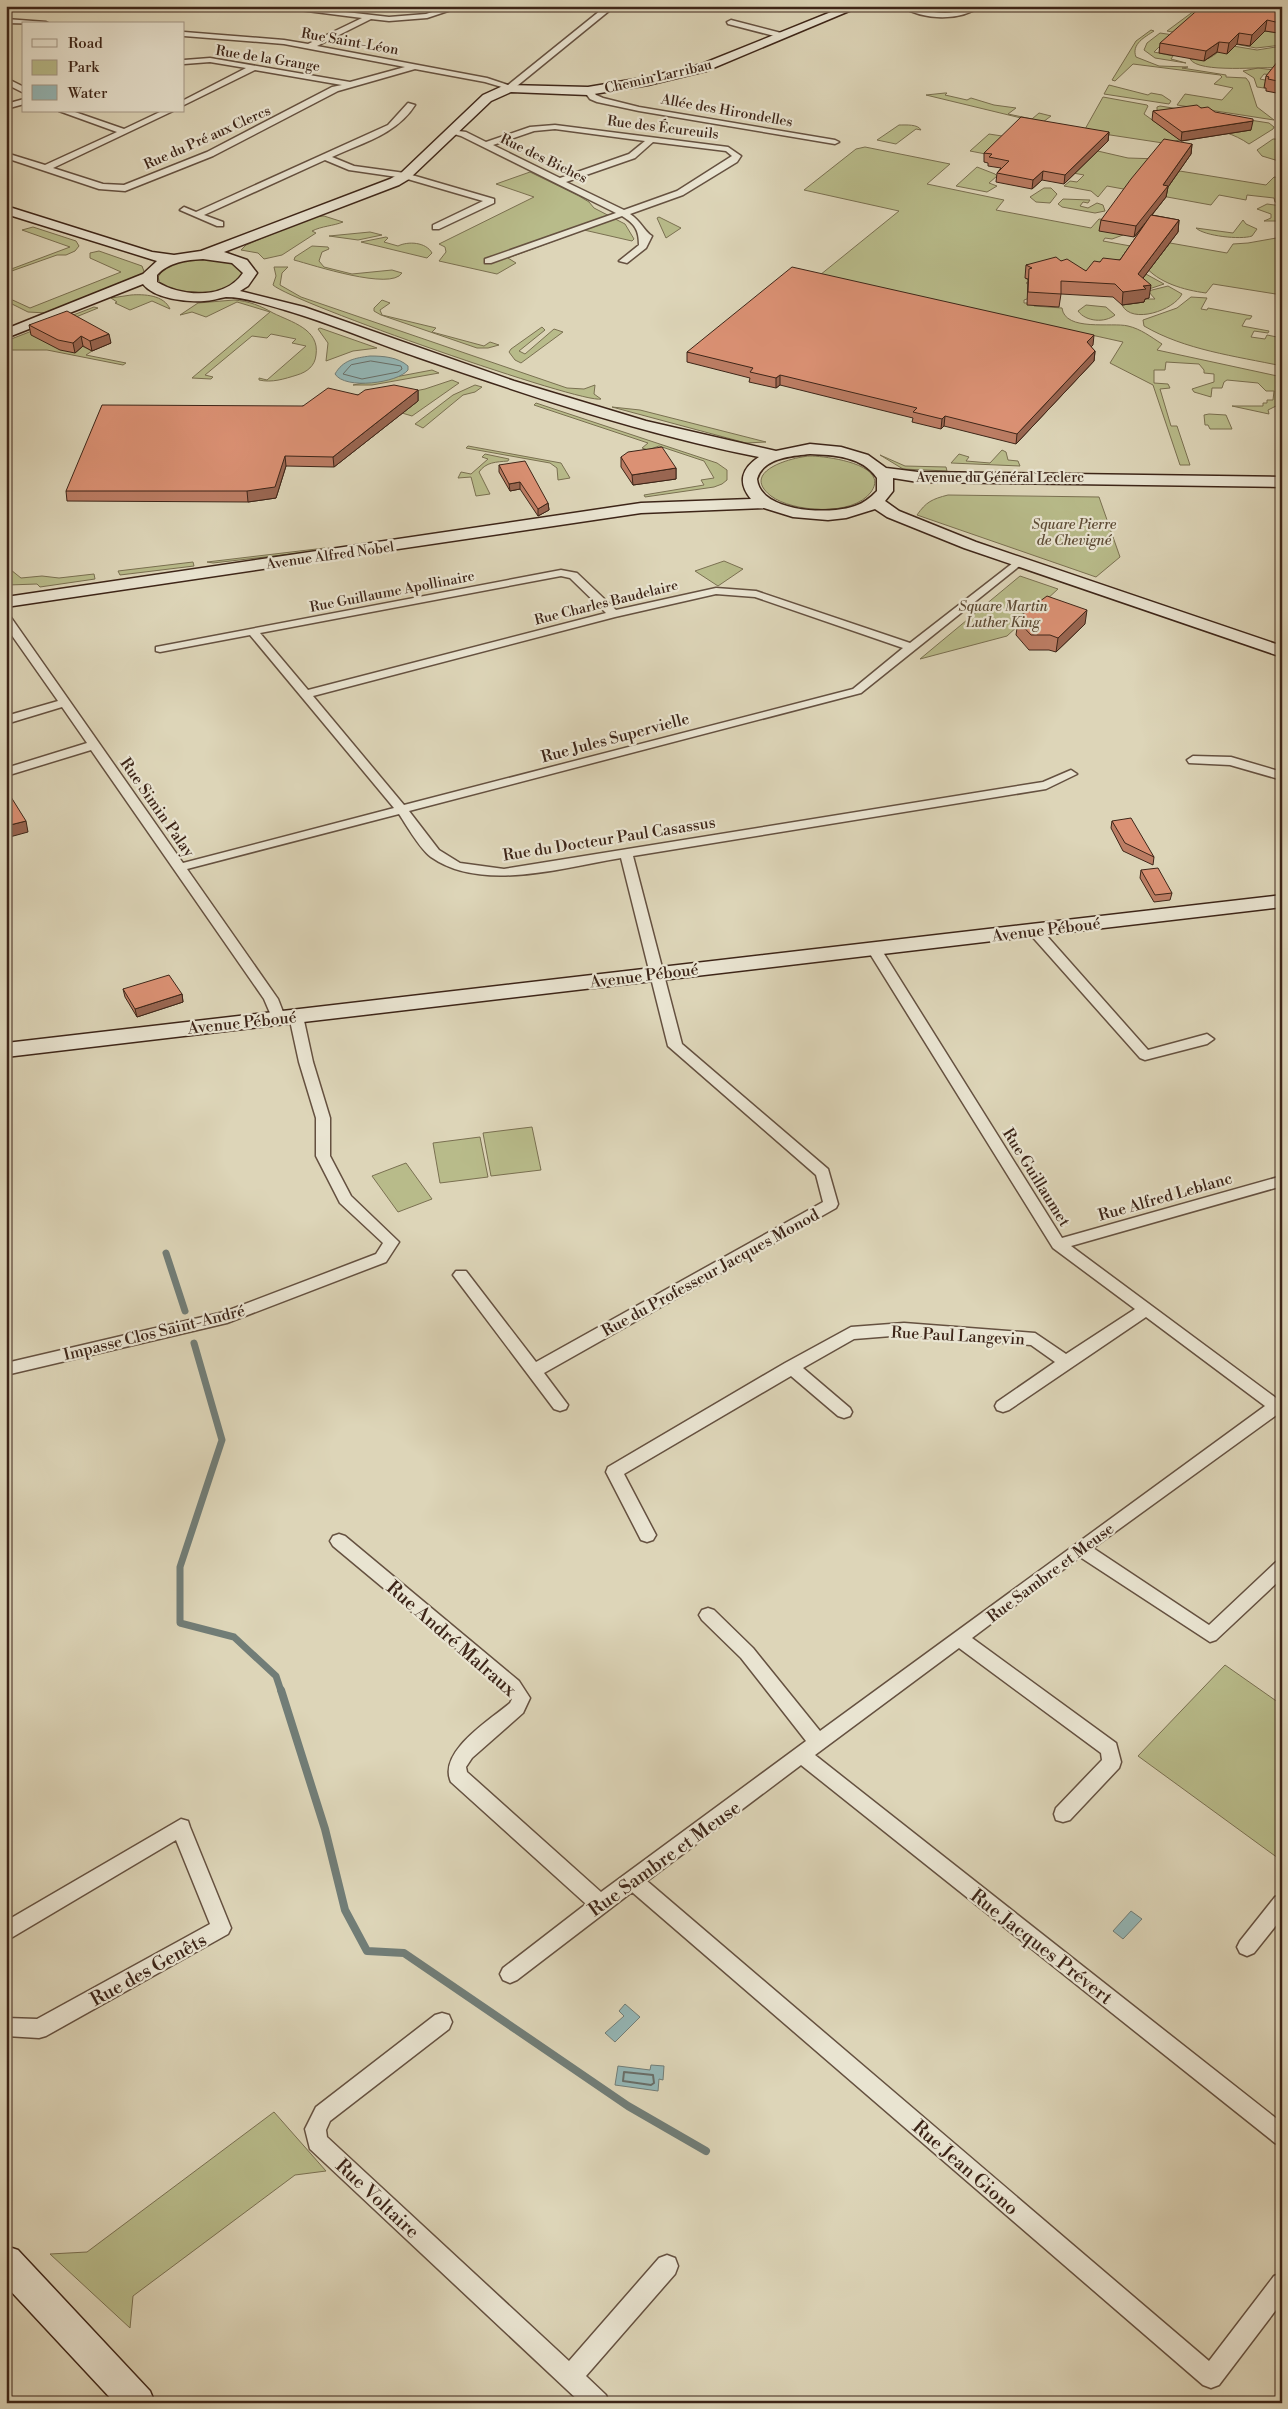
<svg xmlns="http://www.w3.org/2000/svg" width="1288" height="2409" font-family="'Libre Bodoni',serif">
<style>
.green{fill:#b8bb8a;stroke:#7a7051}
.water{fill:#94b7b7;stroke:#717d77}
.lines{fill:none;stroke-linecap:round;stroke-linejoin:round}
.shore-far1{stroke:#686e68;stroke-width:1}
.shore{stroke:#686e68;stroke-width:2}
.stream-far1{stroke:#717d77;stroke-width:7}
.stream{stroke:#717d77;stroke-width:8}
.street-casing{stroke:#655140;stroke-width:3}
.secondary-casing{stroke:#3d2518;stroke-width:3}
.street{fill:#e9e4d1;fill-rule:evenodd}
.secondary{fill:#e9e4d1;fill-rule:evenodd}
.wall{fill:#bc7d64;stroke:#3d2518}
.shaded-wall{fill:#996651;stroke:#3d2518}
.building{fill:#db9174;stroke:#3d2518}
.labels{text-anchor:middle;stroke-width:4.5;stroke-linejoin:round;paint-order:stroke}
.far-street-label{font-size:14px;fill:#3d2518;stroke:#e9e4d1}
.far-park-label{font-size:14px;font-style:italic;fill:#5c4a34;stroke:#e9e4d1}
.street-label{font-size:16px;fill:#3d2518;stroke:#e9e4d1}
.near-street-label{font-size:19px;fill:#3d2518;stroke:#e9e4d1}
</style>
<rect width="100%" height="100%" fill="#ddd5b8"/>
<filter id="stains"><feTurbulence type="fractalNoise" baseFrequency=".004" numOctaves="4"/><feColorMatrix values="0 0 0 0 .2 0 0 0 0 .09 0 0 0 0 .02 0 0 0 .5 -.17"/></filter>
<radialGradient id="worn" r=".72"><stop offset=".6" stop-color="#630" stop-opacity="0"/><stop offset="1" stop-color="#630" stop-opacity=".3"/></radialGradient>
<path class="green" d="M1198,8L1264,31L1282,33V45L1256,48L1167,31Z
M1151,30L1154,31C1145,37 1131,44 1136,57L1159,66L1188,67L1182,68L1226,75V77L1246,78L1249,82L1257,107L1274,120L1177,105L1185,94L1222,100L1233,88L1214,84L1222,77L1220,75L1133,64L1115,81L1112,80L1136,41Z
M1160,33L1194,38L1164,48L1159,47L1154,52L1173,56L1171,59L1186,63L1155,58L1144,50L1147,43Z
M1227,45L1257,50L1282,46V68C1263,66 1199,74 1190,59C1210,62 1211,57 1227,45Z
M1258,68L1282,71L1272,75L1264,74L1260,79L1270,81L1264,88L1257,87L1254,78L1243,71Z
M1109,85L1148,95L1151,93L1162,95L1171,101L1169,104L1104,94Z
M945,93H947L945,95L967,100L971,98L994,105L1016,108L1008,114L1032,119L1039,113L1051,116L1043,122L1050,125L926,95Z
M1103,97L1147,105L1148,106L1144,114L1180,140L1163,143L1084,131Z
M1160,106L1269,123L1274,127L1273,129L1249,144C1219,123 1185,130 1157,110V107Z
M899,125C906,125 918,124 921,130L916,129L896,144L877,140Z
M989,134L1041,142L996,156L970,151Z
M1273,139H1282V162L1262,156L1257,150Z
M865,147L950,164L927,184L1004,200L996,210L1091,228L1099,219L1108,220L1123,235L1112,239L1105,238L1103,241L1136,247L1144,273L1164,284L1149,289L1025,278L1030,281L1026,283L1035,288L1027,299L1024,300V303H1034V306L1062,308C1065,332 1112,322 1128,326C1141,329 1151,337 1162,344L1157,350L1282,377V403L1268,410L1269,414L1232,406H1263V403H1267V400H1273L1274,391H1266L1258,383L1227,380L1224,382L1222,388H1212L1211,397L1194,392L1192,389L1214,382V374L1204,373V370L1199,364L1166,362L1165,370H1154V383L1168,384L1170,388L1160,389L1171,426H1177L1190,465H1180L1153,385L1110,363L1123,342L820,275L899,211L804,190L856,149Z
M1089,149L1128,158L1160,159L1155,167L1266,185L1274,177L1282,178V204L1275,202L1274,198L1247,195L1246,200L1219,195L1211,205L1107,186L1098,197L1091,191L1064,186L1070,181L1077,182L1084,175L1073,173Z
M977,167L995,174L997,176L989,183L997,186L987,192L956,186Z
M530,172L579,196L589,202L594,208L625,224L634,239L632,241L584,230L508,258L516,263L497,274L439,261L446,252L445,247L439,244L534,197L496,184Z
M1044,188H1051L1057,194L1050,203L1036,202L1030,197Z
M1063,199L1090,200L1088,203L1083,202L1080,206L1088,208L1097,203L1103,205L1105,211L1095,213L1062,207L1058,204Z
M1267,204L1282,206V221H1264L1271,218V214L1257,209Z
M324,216L343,222C333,226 322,226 312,231L316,233L282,255L264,259L258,253L241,250L246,245L313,217Z
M659,217L681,228L666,238L657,218Z
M1243,220L1246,224L1257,229L1252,236C1241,240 1204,236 1196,228L1233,233Z
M33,227L76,241L79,246L75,251L66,255H57L6,273V271L70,247L22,230Z
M370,232L382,235L358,240L329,236Z
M386,237L388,238L384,242L398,246C408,241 426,242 432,253L427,258L361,242Z
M1282,237V295L1213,284L1206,293C1184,290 1158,283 1144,265L1152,266L1170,243L1227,253L1233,244L1248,243Z
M312,246L328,247L329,249L322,252L319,261L324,267L352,274L392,270L402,273C391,291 313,265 294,260L295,257Z
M99,251L142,266L145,274L46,313L28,312L6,301V297L30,308L121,272L90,258V253Z
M197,259C210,259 238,259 242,275C219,302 189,296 160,284L158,277C165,264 183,261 197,259Z
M274,267H288L282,273L280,285L301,297L567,388L584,389L595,385L594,394L601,399C582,404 293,303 273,285L276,276Z
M1168,286L1182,294C1174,310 1132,325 1122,305L1144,302L1142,299H1155L1148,291Z
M131,295C144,294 164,295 170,309L152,301L130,310L115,303L117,302L111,298Z
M1191,297L1207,298L1201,309L1207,310L1208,308L1252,316L1250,319H1246L1242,326L1269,331L1268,333L1254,331L1251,337L1265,339L1267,335L1282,338V366C1235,356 1185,350 1144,326L1143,320L1177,308Z
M234,300C249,301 261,306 273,313C291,322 320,329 316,355C315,366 307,372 297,375C284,379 272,383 259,380V378L267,380L306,346L292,343L296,339L271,334L267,338L252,336L205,375L213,377L211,379L192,378L270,312L237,302L206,317L192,312L180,315L198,303Z
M382,300L390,303L380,310L382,315L436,328L432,332L484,346L490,342L499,345L488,348H477L381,315L374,311V308Z
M1086,305L1106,307L1115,315C1105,323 1086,322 1078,311Z
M94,307L98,308L32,335L62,336L92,351L86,355L126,363L123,365L47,350H6V341Z
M542,327L545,330L519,351L525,354L554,329L563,332L521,363L515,360L509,352L511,349Z
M320,328L377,348L353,351L326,361L328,343L318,329Z
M432,370L439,373L372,385H353Z
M452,380L459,383L412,416L402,413L395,395L425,389Z
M475,385L482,387L475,392L463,395L423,428L415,424L453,395Z
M536,403L717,463L727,470V480L722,484L714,487L645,497L644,495L704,485L701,480L714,478L704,461L659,446L648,450L642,448L648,443L534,405Z
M612,407L640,410L766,442L746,443Z
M1209,414L1226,415L1232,429H1210L1208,425H1205L1204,415Z
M468,446L561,463L570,478L558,480L557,468L550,463L466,448Z
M1002,450L1006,452L1008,460L1018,461L1020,466L951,463L959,454L969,457L966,461L990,463Z
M485,454L509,459L508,461C496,462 486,462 479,472L490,494L476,496L471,477L458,478L461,472L471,474L488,459L482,457Z
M880,455L905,466L946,467L947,471L903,469Z
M810,456C825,456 891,464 871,492C853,517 792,512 771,496C739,471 793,457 810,456Z
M948,495L1099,497L1120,557L1096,577L917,515C926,502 932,499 948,495Z
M325,548L326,550L213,563L207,562Z
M724,561L743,569L718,586L695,571Z
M193,562L194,566L120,575L118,571Z
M6,566L21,578L42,576L59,578L94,574L95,579L40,587L37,584L8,585Z
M1020,576L1058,589L1007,636L920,659Z
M532,1127L541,1170L491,1176L483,1133Z
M480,1137L488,1177L440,1183L433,1143Z
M406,1163L432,1199L398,1212L372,1176Z
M1225,1665L1282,1705V1861L1138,1756Z
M274,2112L326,2171L295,2175L133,2296L130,2328L50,2254L87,2252Z"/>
<path class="water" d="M370,356C383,356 398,357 408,366V370C398,383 345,390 335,374C343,360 355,358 370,356Z
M1131,1911L1142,1919L1123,1939L1113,1931Z
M625,2004L640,2017L615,2042L605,2033L624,2016L619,2011Z
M651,2065L664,2066L663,2080L659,2079L658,2091L615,2085L618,2066L650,2070Z"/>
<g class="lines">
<path class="shore-far1" d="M371,361L401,366L402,369L398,372L362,379L343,374L351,365Z"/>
<path class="shore" d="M624,2072L653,2075L654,2083L651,2085L623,2081Z"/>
<path class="stream-far1" d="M166,1253L185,1311
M194,1343L222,1440L180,1567V1623L234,1637L276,1676L281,1691"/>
<path class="stream" d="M281,1690L325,1829L345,1910L367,1951L404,1953L628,2106L706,2151"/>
<defs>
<path id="street" d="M268,6H294L389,17L426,14L451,6H463L427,18L389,21L371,19L317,46L487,78L508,85L606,6H615L512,90L485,82L415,69L338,91L213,156L125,191L99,189L6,158V153L45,165L117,132L59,111H72L124,129L162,111H173L53,168L103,184L124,185L207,152L332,87L342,85L255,70L184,105V100L246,68L210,62L184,64V60L210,58L350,82L405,67L284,44L184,36V32L284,40L308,44L362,18Z
M900,6C916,6 930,13 945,13C957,13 968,6 981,6C959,22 923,20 900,6Z
M6,19L46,22L50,24L6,23Z
M731,20L785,34L786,36L782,38L728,24L727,22Z
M6,78L24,87V93L6,84Z
M585,89H591L596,95L603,98L639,107L835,140L839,142L835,144L639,111L597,102L590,99L584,91Z
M24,99V104L6,109V104Z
M408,103L415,105C397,134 362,143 332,157L354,166L405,173L494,199V203L439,229H433V225L483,201L404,178L349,170L325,160L204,215L223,222V226H217L180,210L184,207L196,212L388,125Z
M555,125L728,147L741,156L737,162L683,195L630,214C641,221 644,231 652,236L646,248L627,263L619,261L639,245C639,230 635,224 622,216L491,263H485V259L616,213L461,136L447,132L451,130L466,132L486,142L530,127ZM555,129L645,141L629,154L560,178L493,145L534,131ZM653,142L726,151L732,156L677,191L624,210L566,182L635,158Z
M1018,559L1023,562L1022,564L861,693L409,811L439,850L460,863L504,869L1043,782L1071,770L1077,774L1046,789L633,856L682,1044L828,1169L838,1204L836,1208L544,1373L568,1405L566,1409L560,1411L554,1409L456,1279L453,1275L456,1271H466L536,1362L823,1202L816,1175L668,1046L621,858C564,867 482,893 431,857C420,849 407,826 399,814L187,869L278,999L285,1017L278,1021L273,1020L264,999L91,750L6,776V768L87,743L62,707L6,724V716L58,701L6,627V615L10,616L183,863L394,808L250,635L160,652L156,651V647L561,570L577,573L616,610L716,588L756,591L910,643ZM561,576L570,578L606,613L308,690L260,633ZM716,594L755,597L903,648L853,689L404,805L313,696L615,617Z
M1193,756L1231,757L1282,772V780L1230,765L1189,763L1187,760Z
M1034,926L1039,927L1148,1050L1207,1034L1214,1039L1207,1044L1145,1060L1140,1058L1029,933L1027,930L1029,927Z
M874,945L881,949L1062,1238L1282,1176V1186L1071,1246L1276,1398L1282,1396V1411L1093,1548L1209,1625L1276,1562L1282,1560V1578L1216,1640L1210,1642L1080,1557L972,1638L1116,1743L1121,1762L1119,1768L1070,1820L1063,1822L1056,1820L1054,1814L1056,1808L1102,1760L1101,1753L959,1648L815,1755L1282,2123V2146L1275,2143L801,1765L647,1881L1209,2361L1274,2276L1282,2273V2302L1219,2385L1211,2388L1203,2385L632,1892L517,1980L510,1983L503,1980L500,1974L503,1968L586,1904L451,1782C437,1752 490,1720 510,1703L512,1699L507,1691L333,1546L330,1541L333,1536L339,1534L345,1536L519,1681L530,1698L523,1713L472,1758L466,1767L467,1772L601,1892L806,1741L741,1658L702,1620L699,1615L702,1610L708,1608L714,1610L753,1648L820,1731L1265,1406L1146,1317L1009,1410L1003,1412L997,1410L995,1406L997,1402L1055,1362L1031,1345L904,1335L854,1339L803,1368L850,1408L852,1412L850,1416L844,1418L838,1416L791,1376L624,1474L656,1535L653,1540L647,1542L641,1540L606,1472L608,1467L785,1363L851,1327L904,1323L1035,1333L1066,1354L1135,1309L1053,1248L867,949Z
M296,1012L303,1016L313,1062L330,1118V1156L351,1196L399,1242L386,1262L227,1323L6,1375V1363L224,1312L376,1254L383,1243L340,1203L316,1156V1118L299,1062L289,1016Z
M181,1819L188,1821L190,1827L231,1928L228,1934L46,2036L39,2038L6,2036V2018L37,2019L210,1924L176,1840L6,1941V1921Z
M1282,1894V1918L1254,1953L1247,1956L1240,1953L1237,1947L1240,1941L1275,1897Z
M442,2013L449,2015L452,2022L449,2029L330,2121L326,2130L327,2137L569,2361L659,2258L667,2255L675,2258L678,2266L675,2274L586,2376L606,2395L609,2403H581L310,2149L305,2129L316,2107L435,2015Z"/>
<path id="secondary" d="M846,6H861L706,71L648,85L588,95L511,92L491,101L409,179L399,185L224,252L247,260L257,273L248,286L240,291L304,307L514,381L646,421L776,451L810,444L841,447L868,455L886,468L918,472L1282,477V487L918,482L893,478V491L885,501L899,511L976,542L1282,646V657L964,548L887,517L875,509L846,518L828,520L793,517L764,508L641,513L6,607V597L641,503L751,499C737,482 742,468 759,457C643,434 530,396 417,357C373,342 330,323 285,310C267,305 245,297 226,297C219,298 211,301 204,301C186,302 155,299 143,284L6,338V329L143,274L157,261L6,214V206L152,252L174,255L201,251L390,179L401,173L483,95L505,85L588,87L648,77L702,64ZM203,259L232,263L243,273C225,300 182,297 157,282V275C169,262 186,260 203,259ZM810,454C834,455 862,456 877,478V491C870,498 864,503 855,506C831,515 760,513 757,479C763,458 791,456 810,454Z
M1282,895V907L6,1057V1043Z
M6,2246L18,2250L150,2391L155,2403H115L6,2286Z"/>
</defs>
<use href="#street" class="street-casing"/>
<use href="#secondary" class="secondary-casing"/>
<use href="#street" class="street"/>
<use href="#secondary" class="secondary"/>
</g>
<path class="wall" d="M1282,6V30L1278,33L1265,31L1250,46L1237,44L1227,54L1217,52L1204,61L1159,53L1160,43L1245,7Z
M1282,62V94L1266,91V88H1264L1266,76Z
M1201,108L1251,130L1181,141L1152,120L1153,111Z
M1109,132L1108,141L1064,184L1042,180L1032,189L996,182L997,173L1001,168L988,166V163L984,162V153Z
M1192,144L1191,154L1168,187L1166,197L1152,215L1179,220L1178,232L1143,278L1149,298L1145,299L1144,302L1122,305L1113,297L1061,294L1059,307L1027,305L1028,279L1025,278L1026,265L1061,261L1086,271L1100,262L1120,260L1145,224L1134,237L1099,231L1101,220Z
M29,325L111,343L92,351L83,346L75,353L60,350L31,335Z
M1093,345L1091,347L1095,351L1094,361L1016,444L944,426L941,429L912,422L913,418L780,385L776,388L749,382L750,378L687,362V352Z
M418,390V401L334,467L286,466L276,498L248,502L67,501L66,491L303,406L358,395Z
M621,457L676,468V479L633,485L621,467Z
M499,465L548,503L549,510L538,516L520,489L510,491L499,472Z
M1020,616L1085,624L1056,652L1049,650H1029L1016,635L1018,621L1020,619Z
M1112,821L1154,857L1153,865L1123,851L1111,828Z
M1141,870L1172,893L1170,900L1154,902L1140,878Z
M123,989L182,994L183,1002L137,1017L125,997Z"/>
<path class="shaded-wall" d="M1267,20L1265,31L1250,46L1252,35Z
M1282,21V30L1278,33L1280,23Z
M1239,33L1237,44L1227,54L1229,43Z
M1219,42L1217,52L1204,61L1206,51Z
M1253,121L1251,130L1181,141L1182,132Z
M1109,132L1108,141L1064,184L1065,175Z
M1192,144L1191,154L1168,187L1166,197L1134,237L1136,226L1163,185Z
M1043,171L1042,180L1032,189L1033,180Z
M1179,220L1178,232L1137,286L1138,274Z
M1151,285L1149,298L1145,299L1144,302L1122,305L1123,292L1143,286Z
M109,334L111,343L92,351L90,341Z
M1094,335L1093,345L1086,352L1087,342Z
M81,336L83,346L75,353L73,343Z
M1095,351L1094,361L1016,444L1017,434Z
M780,375V385L776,388V378Z
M418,390V401L334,467L333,457Z
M945,416L944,426L941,429L942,419Z
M285,456L286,466L276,498L248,502L247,491Z
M676,468V479L633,485L632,475Z
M520,482V489L510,491L509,484Z
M548,503L549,510L538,516V509Z
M1087,610L1085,624L1056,652L1058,638Z
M26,821L28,832L6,838V826Z
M182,994L183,1002L137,1017L135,1009Z"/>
<path class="building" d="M1202,6H1238L1245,7L1246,6H1282V21L1280,23L1267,20L1252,35L1239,33L1229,43L1219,42L1206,51L1160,43Z
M1278,61L1282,62V82L1268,79L1269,77L1266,76Z
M1197,105L1201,108L1208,107L1215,112L1253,119V121L1182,132L1153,111Z
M1021,117L1109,132L1065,175L1043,171L1033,180L997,173L1009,161L989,157L992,154L984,153Z
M1164,139L1192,144L1163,185L1168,186L1136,226L1101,220L1131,179Z
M1151,215L1179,220L1138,274L1151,285L1143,286L1146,289L1123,292L1115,284L1061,281V294L1028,292L1029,269L1032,268L1026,265L1056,257L1061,261L1067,259L1086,271L1094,261L1100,262L1103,258L1120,260Z
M792,267L1094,335L1087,342L1095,351L1017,434L945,416L942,419L913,412L917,408L780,375L776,378L750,372L753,368L687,352Z
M67,311L109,334L90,341L81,336L73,343L58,340L29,325Z
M394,385L418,390L333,457L285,456L275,487L247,491H66L102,405L303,406L328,388L358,395L365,390Z
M662,447L676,468L632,475L621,457L628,452Z
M525,461L548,503L538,509L520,482L509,484L499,465Z
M1047,596L1087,610L1058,638L1050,635H1031L1018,621L1023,617L1020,616Z
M6,796L8,798L11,797L26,821L6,826Z
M1131,818L1154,857L1125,843L1112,821Z
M1158,868L1172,893L1155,895L1141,870Z
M169,975L182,994L135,1009L123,989Z"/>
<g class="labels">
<g class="far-street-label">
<text transform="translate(350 41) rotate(10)" y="5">Rue Saint-Léon</text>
<text transform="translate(268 58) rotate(9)" y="5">Rue de la Grange</text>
<text transform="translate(658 76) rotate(-13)" y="5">Chemin Larribau</text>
<text transform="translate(727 110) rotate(10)" y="5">Allée des Hirondelles</text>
<text transform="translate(663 127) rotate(7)" y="5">Rue des Écureuils</text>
<text transform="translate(207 137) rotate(-24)" y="5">Rue du Pré aux Clercs</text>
<text transform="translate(544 158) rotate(26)" y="5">Rue des Biches</text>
<text x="1000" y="482">Avenue du Général Leclerc</text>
<text transform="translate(330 555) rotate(-8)" y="5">Avenue Alfred Nobel</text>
<text transform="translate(392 591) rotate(-11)" y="5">Rue Guillaume Apollinaire</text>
<text transform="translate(606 602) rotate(-14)" y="5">Rue Charles Baudelaire</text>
</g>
<g class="far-park-label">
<text x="1074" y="529">Square Pierre<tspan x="1074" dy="16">de Chevigné</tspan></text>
<text x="1003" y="611">Square Martin<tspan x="1003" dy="16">Luther King</tspan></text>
</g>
<g class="street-label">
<text transform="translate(615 737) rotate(-15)" y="6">Rue Jules Supervielle</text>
<text transform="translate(158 807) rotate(55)" y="6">Rue Simin Palay</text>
<text transform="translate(609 838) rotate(-9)" y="6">Rue du Docteur Paul Casassus</text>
<text transform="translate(1046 929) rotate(-7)" y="6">Avenue Péboué</text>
<text transform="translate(644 975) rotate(-7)" y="6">Avenue Péboué</text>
<text transform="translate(242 1022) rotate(-6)" y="6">Avenue Péboué</text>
<text transform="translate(1037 1177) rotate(58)" y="6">Rue Guillaumet</text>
<text transform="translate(1165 1196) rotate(-16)" y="6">Rue Alfred Leblanc</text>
<text transform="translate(710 1272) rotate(-29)" y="6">Rue du Professeur Jacques Monod</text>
<text transform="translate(154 1332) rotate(-14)" y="6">Impasse Clos Saint-André</text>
<text transform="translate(958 1335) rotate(3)" y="6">Rue Paul Langevin</text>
<text transform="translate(1050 1572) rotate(-37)" y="6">Rue Sambre et Meuse</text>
</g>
<g class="near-street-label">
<text transform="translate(452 1638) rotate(41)" y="7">Rue André Malraux</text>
<text transform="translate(664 1858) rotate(-36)" y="7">Rue Sambre et Meuse</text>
<text transform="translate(1042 1946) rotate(38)" y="7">Rue Jacques Prévert</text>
<text transform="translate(148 1969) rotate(-29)" y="7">Rue des Genêts</text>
<text transform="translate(966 2167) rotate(41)" y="7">Rue Jean Giono</text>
<text transform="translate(378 2198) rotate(43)" y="7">Rue Voltaire</text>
</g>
</g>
<rect width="1288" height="2409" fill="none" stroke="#ddd5b8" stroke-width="25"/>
<rect x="8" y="8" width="1273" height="2394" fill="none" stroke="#3d2518" stroke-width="2.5"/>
<rect x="12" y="12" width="1263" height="2384" fill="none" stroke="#3d2518"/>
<rect x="22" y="22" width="162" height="90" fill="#e9e4d1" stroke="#a49887"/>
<rect x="32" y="39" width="25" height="8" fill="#e9e4d1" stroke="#a49887"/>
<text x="68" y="48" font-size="15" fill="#3d2518">Road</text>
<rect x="32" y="60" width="25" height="15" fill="#b8bb8a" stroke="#a49887"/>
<text x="68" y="72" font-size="15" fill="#3d2518">Park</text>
<rect x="32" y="85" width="25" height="15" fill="#94b7b7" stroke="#a49887"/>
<text x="68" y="98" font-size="15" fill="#3d2518">Water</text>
<rect width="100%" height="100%" filter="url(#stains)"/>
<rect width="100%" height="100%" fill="url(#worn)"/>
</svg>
